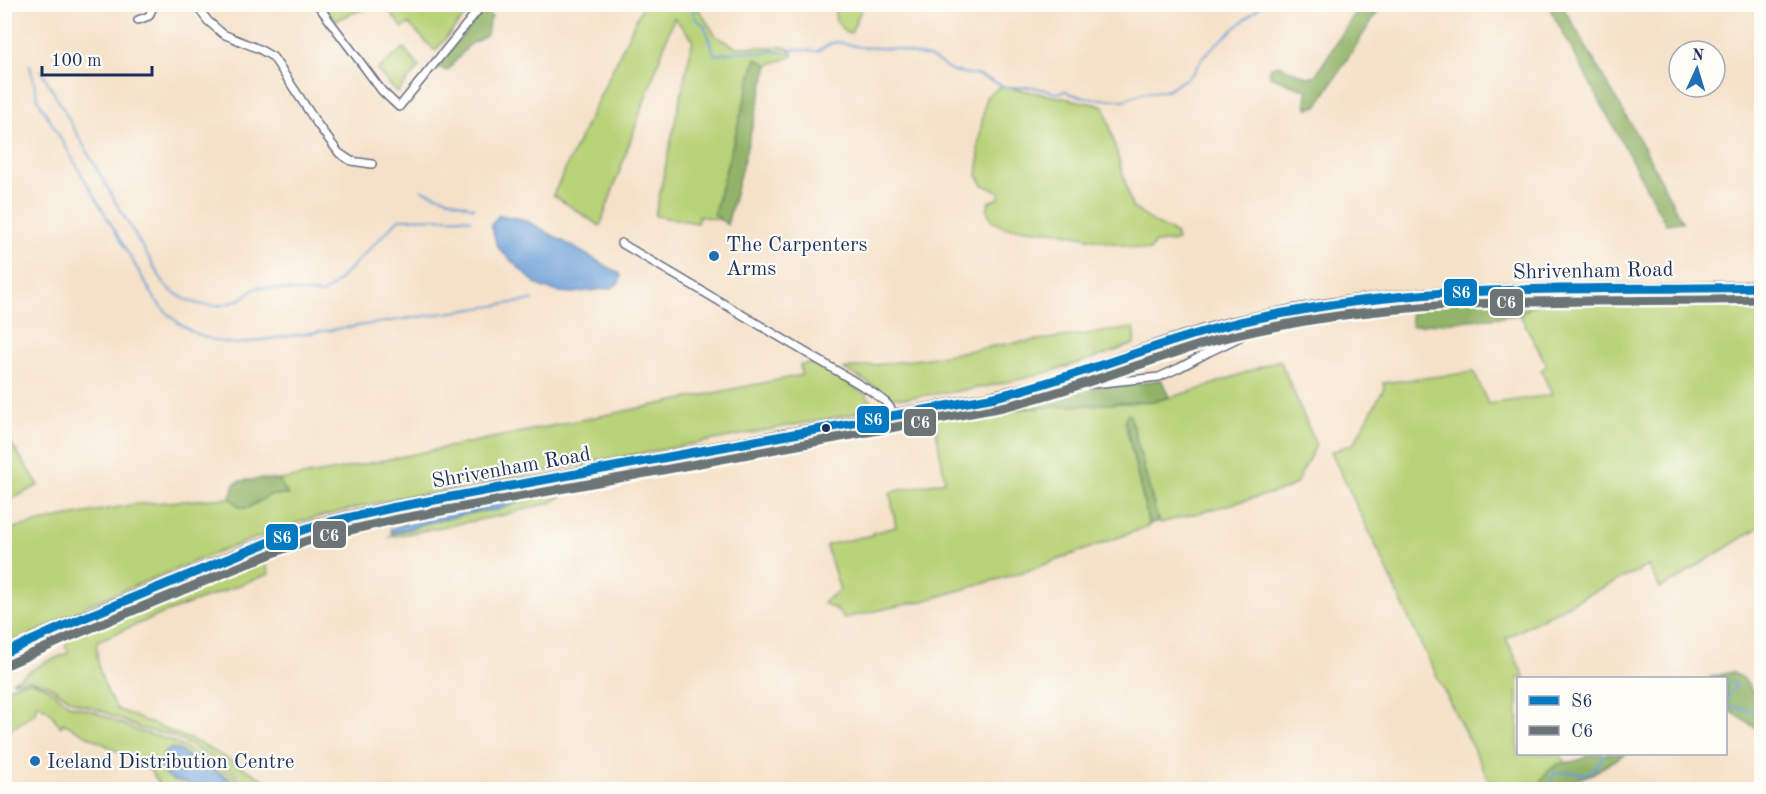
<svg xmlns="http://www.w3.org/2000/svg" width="1766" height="794" font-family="'Old Standard TT',serif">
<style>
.green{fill:#b8d277;stroke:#6a806a;stroke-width:1.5}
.forest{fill:#92b468;stroke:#567263;stroke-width:1.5}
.water{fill:#6a9ed6;stroke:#42669a;stroke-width:1.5}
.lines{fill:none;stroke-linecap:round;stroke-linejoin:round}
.stream{stroke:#6a9ed6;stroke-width:2}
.street-casing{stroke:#676d83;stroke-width:10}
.highway-casing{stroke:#676d83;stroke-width:15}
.street{stroke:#fff;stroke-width:7}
.highway{stroke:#fff;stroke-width:12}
.bus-1-casing{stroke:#fdfcf7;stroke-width:14}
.bus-2-casing{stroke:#fdfcf7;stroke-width:14}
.bus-1{stroke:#0279c1;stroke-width:9}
.bus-2{stroke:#6c7476;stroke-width:9}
.poi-dot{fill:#1f6fb2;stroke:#fdfcf7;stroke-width:2}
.bus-dot{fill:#1b2f5e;stroke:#fdfcf7;stroke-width:2}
.labels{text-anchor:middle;stroke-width:4.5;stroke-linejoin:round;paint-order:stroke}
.poi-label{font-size:21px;fill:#1b2f5e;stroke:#fdfcf7;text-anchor:start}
.street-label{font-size:21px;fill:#1b2f5e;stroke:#fdfcf7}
.line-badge{stroke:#fdfcf7;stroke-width:2}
.badge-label{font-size:16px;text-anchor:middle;font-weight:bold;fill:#fff}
</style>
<rect width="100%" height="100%" fill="#fdfcf7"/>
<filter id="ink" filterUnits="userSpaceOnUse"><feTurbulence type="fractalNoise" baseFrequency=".0167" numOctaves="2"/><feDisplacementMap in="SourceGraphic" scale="12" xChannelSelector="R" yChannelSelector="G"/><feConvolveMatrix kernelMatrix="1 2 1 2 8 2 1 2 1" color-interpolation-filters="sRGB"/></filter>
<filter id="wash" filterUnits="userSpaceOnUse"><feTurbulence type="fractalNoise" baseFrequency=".008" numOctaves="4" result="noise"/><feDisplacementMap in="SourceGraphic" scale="24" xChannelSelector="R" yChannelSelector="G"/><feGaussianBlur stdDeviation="1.35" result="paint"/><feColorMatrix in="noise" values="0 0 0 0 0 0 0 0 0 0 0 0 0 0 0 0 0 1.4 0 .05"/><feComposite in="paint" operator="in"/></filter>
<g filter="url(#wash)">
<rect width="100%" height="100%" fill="#f5e1c8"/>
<path class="green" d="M324,5H381L355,12L335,21Z
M384,5H474L435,51L409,24L403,28Z
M643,5H696L716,36L736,47H784L790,49L793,56L768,65L756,59L714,213L722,220L699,216L697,223L655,216L693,39L674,18L600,226L553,195Z
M834,5H863L851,33H846L836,21Z
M404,48L419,67L397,93L377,70Z
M1001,86L1104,106L1132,207L1153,222L1175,233L1177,241L1155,243L1150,251L1060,232L1003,227L992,221L987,210L989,202L999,198L1000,192L983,185L977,175L979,160L978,147L986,97Z
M1730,297L1753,299L1755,310L1761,320V526L1690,570L1682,577L1660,588L1648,566L1585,596L1506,638L1525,678H1518V754H1560L1565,763C1547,766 1546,778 1536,789H1493L1416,634L1383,561L1331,452L1354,443L1384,388L1383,383L1474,372L1488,404L1552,395L1541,370L1547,366L1520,315L1532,305L1570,302L1730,299Z
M1134,328V344C1088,361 1041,376 993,385C964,391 935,394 906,398L893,397L844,369L928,358L1006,344Z
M1280,360L1316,445L1296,484L1287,489L1161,523L1158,521L1130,415L1125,421L1149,526L1030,570L916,603V602L844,618L836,610L823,602L840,590L826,545L872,535V533L896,527L890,492L945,481L934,418L1021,403L1020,409L1156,401L1200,389Z
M814,363L864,393L872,402L853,414L380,502L302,521L213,554L88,605L73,615L5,647V530L58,518L136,504L230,498L241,508H248L270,495H288L279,480L331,471L802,375L800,365Z
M5,434L39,485L5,503H4Z
M563,482L571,483L562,496L550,503L499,516L389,537L392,534L427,523L480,511L496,510L529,499L528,494C486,501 444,510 403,525V511Z
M261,552L269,574L162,614L97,641C95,666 104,688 117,709L201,744L272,784L270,788L252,786L226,766L180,740L169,735L139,728L102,711L74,702L48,685L29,680L12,682L44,663L68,653L62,635L178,585Z
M27,682L35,683L48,688L70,705L95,712L138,731L170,740L230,773L250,789H236C228,770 195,763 179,750L165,752L161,763L163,773L174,781L195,784L200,789H162L148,767L63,723L61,727L48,710L38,704L36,705L35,713L5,733V690L17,684Z"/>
<path class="forest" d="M1361,4L1382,5L1317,106L1307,108L1306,100L1308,91L1270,76V68L1278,65L1307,77L1315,76Z
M1548,5H1562L1646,151L1682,222L1666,224Z
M485,10L492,17L489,22L487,35L469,45L447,71L436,66Z
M756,58L768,65L727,225L714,214Z
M1729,292L1730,299L1570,302L1532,305L1520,315L1412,326L1409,304L1551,295Z
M1161,379L1169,397L1156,401L1019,409L1023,399L1049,390L1143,383Z
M1127,414L1130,415L1158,521L1149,524L1125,421Z
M261,479L279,480L288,495H270L248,508H241L230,498L234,484L240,481Z
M1731,672L1743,678L1761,703V728L1754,727L1726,708V678H1709Z
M1592,754H1625L1592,774L1566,783L1561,789H1536L1546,773L1558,764L1576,761Z"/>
<path class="water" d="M500,215L522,219L531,223L619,273L621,276L619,283L611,288L572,293L559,292L544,288L535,283L501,251L497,246L491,225L498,216Z
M528,493L531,498L529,499L496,510L480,511L427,523L392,534L390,529L433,514Z
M171,748L179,750L188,757L230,779L236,789H200C189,777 155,785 162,760C164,754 166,752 171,748Z"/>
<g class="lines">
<path class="stream" d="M690,4L692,7L695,18L705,26L714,53L716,55L742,51L764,53L772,51L785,53L794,49L817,51L832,43L838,42L859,47L897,49L913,54L930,57L952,71L981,76L1005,87H1033L1057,93L1066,91L1071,94L1094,99L1124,100L1145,92L1165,91L1187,78L1194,72L1203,57L1214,46L1263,4
M30,65L38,100L155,299C175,326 202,341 236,344L533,300
M41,70L115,201L165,285C185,304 211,312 238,300C246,297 251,291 258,287L321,294L332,287L399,219L463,218L471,220
M422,190L474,208
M1726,684L1732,682L1736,685L1727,698L1728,707L1753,710L1762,724
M1553,790L1552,776L1555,773C1583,768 1587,787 1604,754"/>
</g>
</g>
<g filter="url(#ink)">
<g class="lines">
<defs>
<path id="street" d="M195,4L208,21L223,34L259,49L273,57L318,125L339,153L351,161L372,164
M317,4L382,91L399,107L483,4
M138,20L149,16L154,4
M621,243L869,390C879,397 890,403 894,415
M1052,385H1083L1159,377L1179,368L1209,352L1265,325L1275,318"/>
<path id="highway" d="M4,653L64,626L279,538L317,525L391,508L985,399C1013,393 1041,386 1068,377C1109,364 1148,348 1189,336C1225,324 1262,317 1299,310C1452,283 1608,292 1762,287"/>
</defs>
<use href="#street" class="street-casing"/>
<use href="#highway" class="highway-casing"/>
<use href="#street" class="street"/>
<use href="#highway" class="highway"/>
<defs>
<path id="bus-1" d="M4,653L64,626L279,538L317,525L391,508L995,397C1066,380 1133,352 1203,332C1233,323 1265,316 1296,311C1449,282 1607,291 1762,287"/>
<path id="bus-2" d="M9,664L69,637L283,549L320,537L393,520L998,408C1069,392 1136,364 1206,343C1236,334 1268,328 1299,322C1451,295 1608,303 1762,299"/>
</defs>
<use href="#bus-1" class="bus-1-casing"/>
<use href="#bus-2" class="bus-2-casing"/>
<use href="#bus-1" class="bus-1"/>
<use href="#bus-2" class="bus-2"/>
</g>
</g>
<g class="poi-dot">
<circle cx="714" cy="256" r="6"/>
<circle cx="35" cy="761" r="6"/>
</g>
<circle class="bus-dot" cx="826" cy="428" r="5"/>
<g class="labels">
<g class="poi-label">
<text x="726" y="251">The Carpenters<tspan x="726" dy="24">Arms</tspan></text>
<text x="47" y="768">Iceland Distribution Centre</text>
</g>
<g class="street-label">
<text transform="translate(1593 270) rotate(-1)" y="7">Shrivenham Road</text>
<text transform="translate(511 467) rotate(-10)" y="7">Shrivenham Road</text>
</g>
</g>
<g class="line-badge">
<rect x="1443" y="278" width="35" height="29" rx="6" fill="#0279c1"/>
<rect x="1489" y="288" width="35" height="29" rx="6" fill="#6c7476"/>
<rect x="856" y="405" width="34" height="29" rx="6" fill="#0279c1"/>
<rect x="903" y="408" width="34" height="29" rx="6" fill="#6c7476"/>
<rect x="312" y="520" width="35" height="29" rx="6" fill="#6c7476"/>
<rect x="265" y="523" width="34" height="28" rx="6" fill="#0279c1"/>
</g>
<g class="badge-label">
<text x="1461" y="298">S6</text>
<text x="1506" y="308">C6</text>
<text x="873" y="425">S6</text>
<text x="920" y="428">C6</text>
<text x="329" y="541">C6</text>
<text x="282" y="543">S6</text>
</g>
<rect width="1766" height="794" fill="none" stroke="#fdfcf7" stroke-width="24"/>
<rect x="1517" y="677" width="210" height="78" fill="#fdfcf7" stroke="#a3aaba" stroke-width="1.5"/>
<rect x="1529" y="696" width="30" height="9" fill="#0279c1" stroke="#a3aaba" stroke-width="1.5"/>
<text x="1571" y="707" font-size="18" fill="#1b2f5e">S6</text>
<rect x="1529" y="726" width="30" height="9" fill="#6c7476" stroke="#a3aaba" stroke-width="1.5"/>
<text x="1571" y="737" font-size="18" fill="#1b2f5e">C6</text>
<g transform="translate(1697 69) rotate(4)"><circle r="28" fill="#fdfcf7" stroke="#a3aaba" stroke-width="1.5"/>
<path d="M0-4.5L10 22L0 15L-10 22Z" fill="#1f6fb2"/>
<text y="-9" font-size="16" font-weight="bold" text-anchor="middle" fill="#1b2f5e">N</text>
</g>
<path d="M42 66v9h110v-9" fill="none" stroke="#1b2f5e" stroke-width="3"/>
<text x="51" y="66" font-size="18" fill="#1b2f5e" stroke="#fdfcf7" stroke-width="4.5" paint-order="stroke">100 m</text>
</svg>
